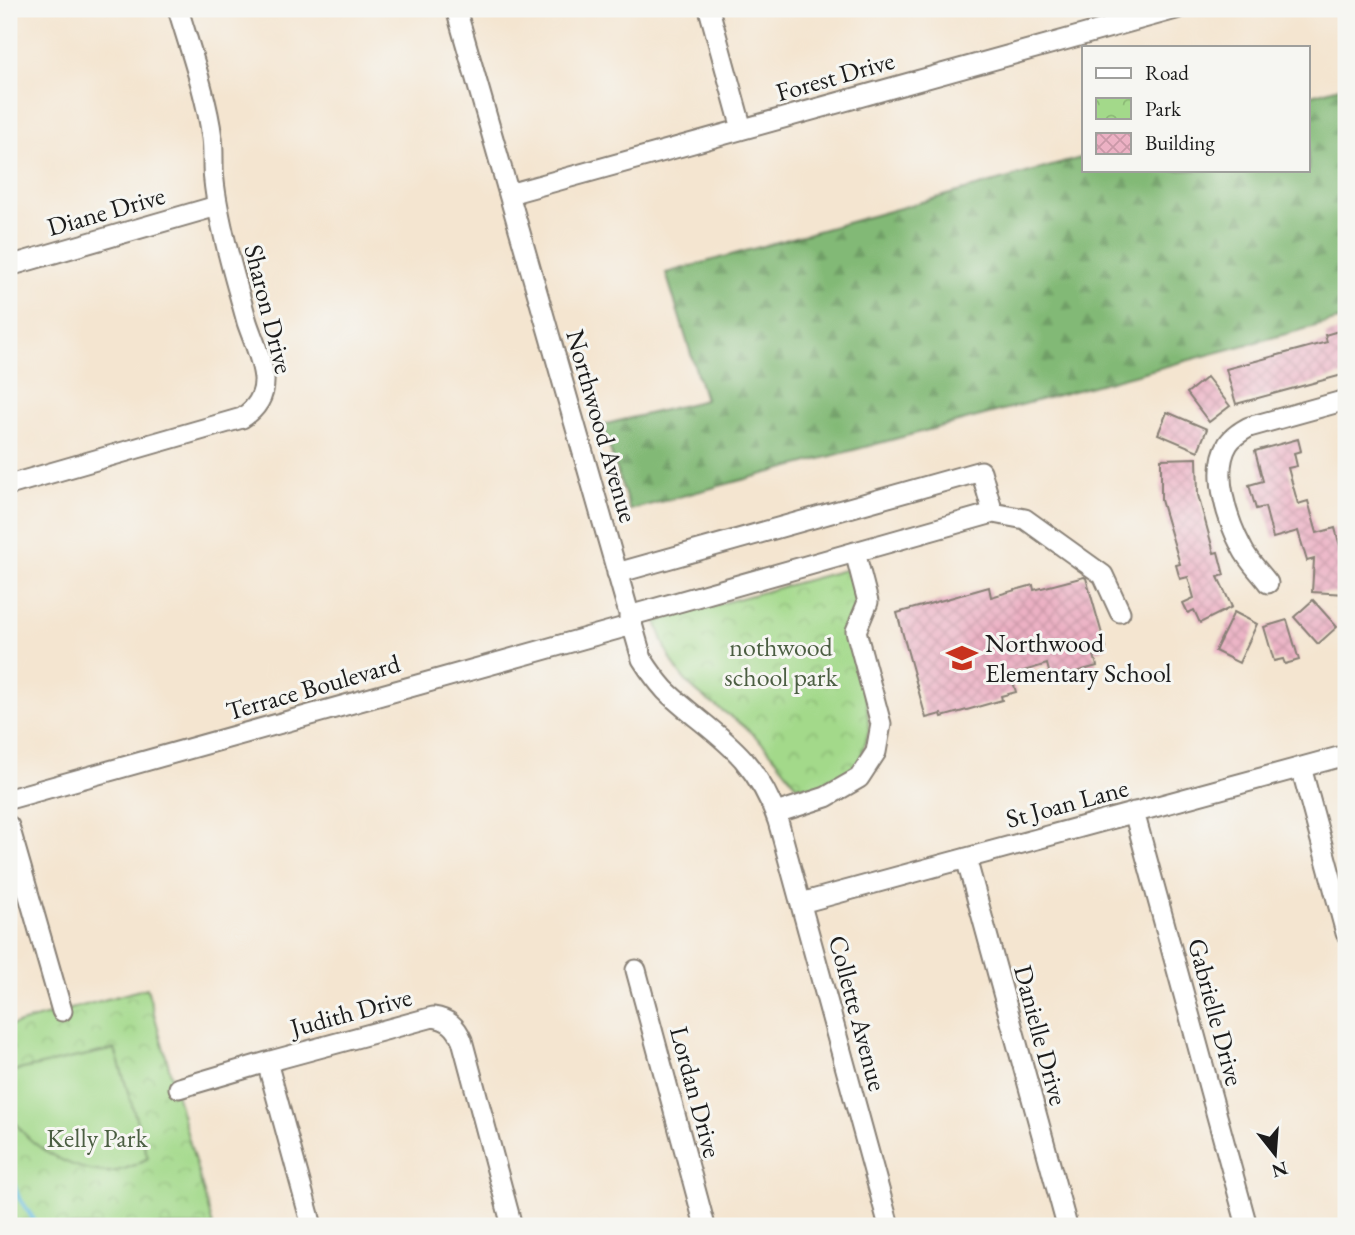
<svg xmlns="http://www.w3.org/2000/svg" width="1355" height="1235" font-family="'EB Garamond',serif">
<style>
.forest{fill:url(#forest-firs);stroke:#4f6a49;stroke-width:2}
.park{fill:url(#park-crowns);stroke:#607a53;stroke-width:2}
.pitch{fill:#a3d98a;stroke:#607a53;stroke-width:2}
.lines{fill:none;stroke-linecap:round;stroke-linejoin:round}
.stream{stroke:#63bae0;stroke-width:4.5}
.building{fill:url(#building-cross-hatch)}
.minor-casing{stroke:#888076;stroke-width:23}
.minor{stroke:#fff;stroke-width:19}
.labels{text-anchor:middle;stroke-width:6;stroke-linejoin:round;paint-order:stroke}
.street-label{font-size:26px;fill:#1c1c1c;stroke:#f6f6f2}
.poi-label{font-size:26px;fill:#1c1c1c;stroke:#f6f6f2;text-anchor:start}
.park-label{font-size:26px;fill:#4b5e42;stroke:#f6f6f2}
</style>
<defs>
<pattern id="forest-firs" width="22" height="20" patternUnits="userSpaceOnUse" patternTransform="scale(1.75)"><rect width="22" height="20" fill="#82b976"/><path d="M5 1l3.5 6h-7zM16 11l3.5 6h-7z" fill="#709e66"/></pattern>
<pattern id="park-crowns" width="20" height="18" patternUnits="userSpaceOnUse" patternTransform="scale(1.75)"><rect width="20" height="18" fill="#a3d98a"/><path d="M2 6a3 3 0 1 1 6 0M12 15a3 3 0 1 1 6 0" fill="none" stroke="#8cba76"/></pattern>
<pattern id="building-cross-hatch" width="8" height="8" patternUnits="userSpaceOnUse" patternTransform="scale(1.75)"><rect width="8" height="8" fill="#ecb1c4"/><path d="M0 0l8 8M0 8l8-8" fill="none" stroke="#ca98a8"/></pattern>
</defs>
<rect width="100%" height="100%" fill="#f6f6f2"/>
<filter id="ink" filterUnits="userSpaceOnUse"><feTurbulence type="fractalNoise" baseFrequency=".0143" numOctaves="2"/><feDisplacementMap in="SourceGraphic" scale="14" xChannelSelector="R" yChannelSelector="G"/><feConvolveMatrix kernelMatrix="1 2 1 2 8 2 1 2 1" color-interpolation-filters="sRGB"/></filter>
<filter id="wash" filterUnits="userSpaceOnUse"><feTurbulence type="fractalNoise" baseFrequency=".00686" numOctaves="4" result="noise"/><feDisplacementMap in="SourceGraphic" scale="28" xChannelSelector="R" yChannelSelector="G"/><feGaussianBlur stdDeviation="1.57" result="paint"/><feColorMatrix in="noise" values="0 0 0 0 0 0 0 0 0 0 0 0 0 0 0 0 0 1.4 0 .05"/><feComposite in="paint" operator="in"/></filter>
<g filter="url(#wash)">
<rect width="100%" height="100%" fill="#f4e5d0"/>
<path class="forest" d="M1346,85V318L630,510L602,425L705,400L666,273L1084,157V170H1308V96Z"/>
<path class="park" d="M848,569C856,598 861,599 846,627L867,703L869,730L860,761L839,779L818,788L796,785C779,762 764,742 741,724C723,710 700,698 685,680C670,663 663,642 656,621Z
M147,988L213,1226H9V1026Z"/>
<path class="pitch" d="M115,1049L148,1158C135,1165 121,1172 107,1172C73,1171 21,1145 10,1110C6,1099 9,1084 9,1072Z"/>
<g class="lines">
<path class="stream" d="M9,1171L18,1196L38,1226"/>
</g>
<g id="blocks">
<path class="building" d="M1342,330L1346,345V374L1236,404L1226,369L1327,342L1325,335Z
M1207,377L1230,406L1209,422L1187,393Z
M1167,412L1207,429L1198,451L1158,434Z
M1298,439L1301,451L1294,453L1297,466L1288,468L1298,504L1308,501L1317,533L1335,528L1346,568V594L1312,592L1314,559L1307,561L1298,531L1273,538L1265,507L1256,509L1249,485L1263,481L1255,451Z
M1197,458L1198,495L1214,553L1218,552L1224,575L1218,577L1232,607L1200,623L1194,610L1188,613L1183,603L1194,598L1188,577L1180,579L1176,565L1180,564L1161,500V459Z
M1084,577L1086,578L1106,648L1093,652L1097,666L1051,679L1047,664L1011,675L1016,692L1001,696L1002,700L942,717L941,714L926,718L897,613L989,587L991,597L1033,585L1034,590Z
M1313,600L1337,627L1318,644L1294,617Z
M1234,612L1257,624L1239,663L1215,651Z
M1287,620L1299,660L1285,664L1283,659L1274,661L1264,627Z"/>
</g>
</g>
<g filter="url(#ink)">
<use href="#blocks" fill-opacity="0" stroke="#888076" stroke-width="2"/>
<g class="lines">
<defs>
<path id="minor" d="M456,9L642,659C649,670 656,680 665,690C689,714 720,733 743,759C759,778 770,797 778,821L889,1226
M709,9L742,129
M509,194L1176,9
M9,266L217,206
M9,485L242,418C256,409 265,396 264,378C262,358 253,340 247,322C240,296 232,270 226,244C221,223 216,202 214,181C212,167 214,152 212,138C207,97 190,49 178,9
M993,513L1025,519L1103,575L1120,612
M617,573L981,471L993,513L629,616
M1268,583C1260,572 1248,561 1242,548C1228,522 1211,472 1228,444C1233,436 1242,431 1249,427L1346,400
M1301,767L1346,933
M9,799L632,625
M1134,812L1247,1226
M776,813L826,797L859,778L876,752L881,724L856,631L868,602L855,552
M9,826L62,1011
M966,858L1067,1226
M801,903L1346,755
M636,970L705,1226
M267,1062L312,1226
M179,1088L267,1062L433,1017C448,1019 456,1026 462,1040L512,1226"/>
</defs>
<use href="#minor" class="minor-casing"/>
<use href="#minor" class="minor"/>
</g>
</g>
<defs>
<symbol id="school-bare" viewBox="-9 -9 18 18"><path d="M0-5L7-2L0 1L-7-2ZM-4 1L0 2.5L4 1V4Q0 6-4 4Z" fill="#c8321e" stroke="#f6f6f2" stroke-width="2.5" paint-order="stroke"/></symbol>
</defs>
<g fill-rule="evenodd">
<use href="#school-bare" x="940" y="636" width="44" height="44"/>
</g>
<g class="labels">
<g class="street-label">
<text transform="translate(835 76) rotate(-16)" y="9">Forest Drive</text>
<text transform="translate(106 211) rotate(-16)" y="9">Diane Drive</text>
<text transform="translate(269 309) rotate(76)" y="9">Sharon Drive</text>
<text transform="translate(602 426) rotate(74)" y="9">Northwood Avenue</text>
<text transform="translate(313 687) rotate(-16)" y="9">Terrace Boulevard</text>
<text transform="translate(1067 803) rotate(-15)" y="9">St Joan Lane</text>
<text transform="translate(351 1012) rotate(-15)" y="9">Judith Drive</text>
<text transform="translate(1216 1012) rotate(75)" y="9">Gabrielle Drive</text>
<text transform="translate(858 1013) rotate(75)" y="9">Collette Avenue</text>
<text transform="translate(1041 1035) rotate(75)" y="9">Danielle Drive</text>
<text transform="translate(696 1092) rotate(75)" y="9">Lordan Drive</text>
</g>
<g class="poi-label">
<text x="985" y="652">Northwood<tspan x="985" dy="30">Elementary School</tspan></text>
</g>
<g class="park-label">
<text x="781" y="656">nothwood<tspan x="781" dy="30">school park</tspan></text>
<text x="97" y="1147">Kelly Park</text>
</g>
</g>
<rect width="1355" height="1235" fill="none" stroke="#f6f6f2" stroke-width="35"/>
<rect x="1082" y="46" width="228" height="126" fill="#f6f6f2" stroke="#9f9f9c" stroke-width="2"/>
<rect x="1096" y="68" width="35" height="10" fill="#ffffff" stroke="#9f9f9c" stroke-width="2"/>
<text x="1145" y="80" font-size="21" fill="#1c1c1c">Road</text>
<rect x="1096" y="98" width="35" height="21" fill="url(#park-crowns)" stroke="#9f9f9c" stroke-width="2"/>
<text x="1145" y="116" font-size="21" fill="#1c1c1c">Park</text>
<rect x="1096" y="133" width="35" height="21" fill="url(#building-cross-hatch)" stroke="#9f9f9c" stroke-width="2"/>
<text x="1145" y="150" font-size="21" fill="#1c1c1c">Building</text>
<g transform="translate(1275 1154) rotate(163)" stroke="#f6f6f2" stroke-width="5" paint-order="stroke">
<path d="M0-5L12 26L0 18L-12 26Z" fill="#1c1c1c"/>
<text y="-10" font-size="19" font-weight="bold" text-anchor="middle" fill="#1c1c1c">N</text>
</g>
</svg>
